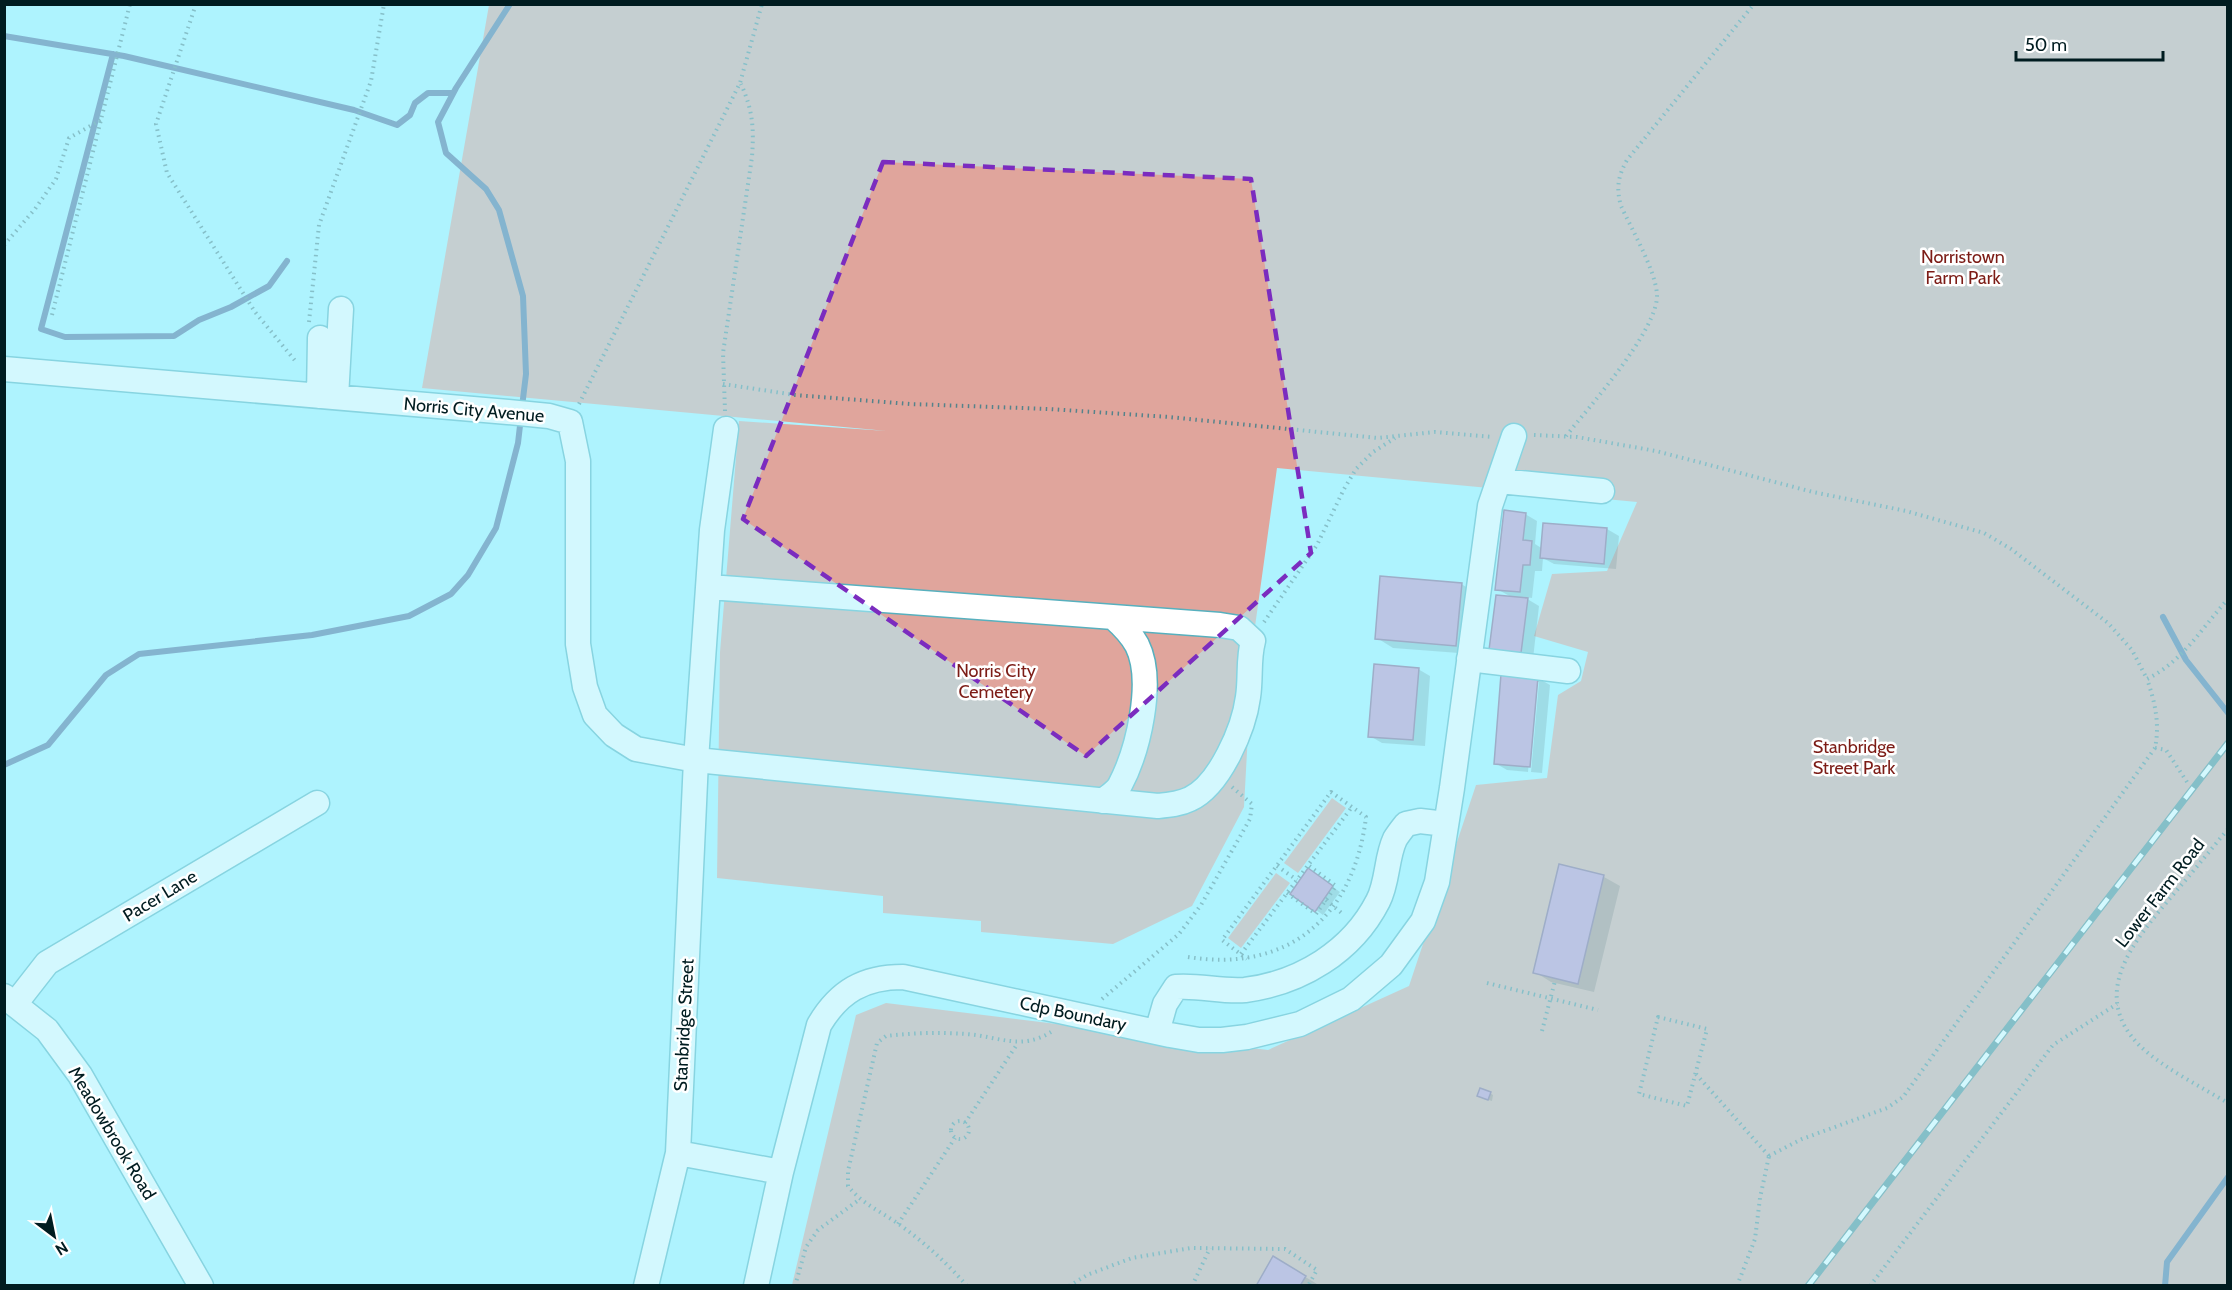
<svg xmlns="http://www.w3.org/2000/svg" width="2232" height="1290" font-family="Cabin,sans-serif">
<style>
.green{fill:#e0a59c}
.shadow{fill:#0003}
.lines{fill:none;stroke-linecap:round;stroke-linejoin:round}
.stream{stroke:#506998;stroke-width:6}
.building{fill:#c98fc6;stroke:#895a87;stroke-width:1.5}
.minor-casing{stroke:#57b0be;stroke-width:27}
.path{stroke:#54838b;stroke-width:4;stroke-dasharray:1.5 4.5;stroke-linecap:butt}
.minor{stroke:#fff;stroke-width:24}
.rail-casing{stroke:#518087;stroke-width:7}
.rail{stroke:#fff;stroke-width:4.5;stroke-dasharray:14;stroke-linecap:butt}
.marked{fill:none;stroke:#7b2cbf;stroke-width:4.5;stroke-dasharray:12 8;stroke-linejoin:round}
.labels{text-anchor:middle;stroke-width:5;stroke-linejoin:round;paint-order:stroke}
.park-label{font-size:18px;fill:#7c1c16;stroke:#fff}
.street-label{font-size:18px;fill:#001c20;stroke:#fff}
</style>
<rect width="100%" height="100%" fill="#aef3fe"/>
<path class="green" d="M489,5H2227V1285H792L856,1015L886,1003L1268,1050L1409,986L1476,785L1547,778L1558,695L1581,681L1588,652L1534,636L1552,574L1607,571L1637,502L1277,468L1253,641L1244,807L1192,906L1113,944L981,932V921L883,913V896L717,878L720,652L739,421L887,431L422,388Z
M1332,798L1346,808L1298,873L1284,863Z
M1276,873L1290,883L1241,948L1228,938Z"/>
<path class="shadow" d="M1525,514L1537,521L1535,544L1543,549L1607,529L1619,536L1616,569L1554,564L1543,558L1542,571H1535L1532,598L1524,597L1539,606L1533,659L1503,656L1513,598L1497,589Z
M1461,584L1477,593L1472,654L1393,648L1377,638Z
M1418,669L1430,676L1425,746L1382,743L1370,736Z
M1538,678L1550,685L1542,773L1531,772L1539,682H1536L1528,772L1507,770L1495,763Z
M1561,866L1604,877L1620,886L1594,992L1551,982L1535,972Z
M1316,875L1340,892L1323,915L1316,910Z
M1490,1093L1493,1095L1492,1101L1482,1098Z
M1274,1258L1317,1284L1316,1286H1257Z"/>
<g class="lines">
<path class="stream" d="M510,4L456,88L438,122L446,153L486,189L499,210L523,296L526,374L522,407
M4,36L124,56L354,110L397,125L410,115L415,103L428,93H453
M113,54L41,329L65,337L174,336L199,320L231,307L269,286L287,261
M2163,617L2186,660L2228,713
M4,765L48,745L106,675L139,654L312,635L409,616L451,594L468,575L496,528L518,443L521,417
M2165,1286L2167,1262L2228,1177"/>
</g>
<path class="building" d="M1504,510L1526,513L1523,540L1532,541L1530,565H1523L1520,592L1495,590Z
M1543,523L1607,528L1604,564L1540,558Z
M1380,576L1462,583L1456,646L1375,639Z
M1496,595L1528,598L1521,653L1489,650Z
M1374,664L1419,668L1413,740L1368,737Z
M1501,674L1538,677L1530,767L1494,764Z
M1559,864L1604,875L1578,984L1533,973Z
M1308,868L1333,886L1315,912L1290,894Z
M1480,1088L1491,1092L1488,1100L1477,1096Z
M1273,1256L1306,1276L1300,1286H1256Z"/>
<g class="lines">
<defs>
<path id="minor" d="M4,369L508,412L549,416L570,422L578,461V644L585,687L595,715L614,735L636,749L696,760L1158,806C1169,805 1180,804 1190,799C1220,785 1244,728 1248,697C1251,678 1248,659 1253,641L1239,628L1220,625L709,587
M319,396L320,338
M336,397L341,309
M1499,481L1602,491
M1469,659L1568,671
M1103,801C1109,796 1117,791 1120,785C1138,751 1155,681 1137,645C1131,634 1122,625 1113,617
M4,996L47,1030L80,1075L201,1286
M15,1004L47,963L317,803
M1157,1032L1165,1004L1176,987C1199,985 1222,992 1245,990C1300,983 1352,952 1378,901C1388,882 1386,858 1395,839C1398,834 1402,829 1406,824L1420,821L1446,824
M678,1153L781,1172L819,1025C839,991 864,977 903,977L1170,1035L1199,1040H1222L1247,1037L1300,1024L1351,999L1391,965L1423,921L1437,882L1452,788L1490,506L1514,436
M646,1286L678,1153L696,760L712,530L726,429
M756,1286L781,1172"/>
</defs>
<use href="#minor" class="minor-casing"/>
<path class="path" d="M196,4L156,124L167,173L255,312L297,363
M4,245L35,209L56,179L69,138L101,120
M52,315L130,4
M309,322L319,225L371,81L384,4
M723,384L795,395L910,404L1049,409L1169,417L1378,438L1435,432L1493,437
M579,404L740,83L762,4
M725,411L723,353L752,157C754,128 753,111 741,84
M1534,435L1577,437L1656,451L1813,492L1906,511L1984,533L2011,549L2108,623L2132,650L2147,679C2183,661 2201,629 2228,599
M1566,436C1589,407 1658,330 1657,295C1656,271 1631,228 1621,206C1616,188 1618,176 1627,160L1754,4
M1264,622L1317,545L1344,489L1356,469L1373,452L1395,438
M2155,748L2166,750L2189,785
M2228,829C2209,852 2191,874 2172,896C2136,939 2087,993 2140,1046C2162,1067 2201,1087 2228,1103
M1277,866L1297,880
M1287,893L1316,914L1336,886L1308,865
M1326,900L1344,915
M1241,954L1352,807
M1188,957C1288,973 1354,917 1366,817L1331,792L1222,940L1247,959
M1487,983L1598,1010
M1102,999L1179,934L1201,905L1250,819L1252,804L1232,787
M1658,1017L1707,1029L1687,1106L1639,1094Z
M1542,1031L1555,981
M1696,1074L1769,1156
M951 1130a9 9 0 1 1 18 0a9 9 0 1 1-18 0Z
M965,1123L1018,1043
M1769,1156L1802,1139L1887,1108L1903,1097L2155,748C2160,724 2155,702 2147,679
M898,1224L955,1138
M795,1286L806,1247L818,1230L860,1199
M967,1286C947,1263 925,1243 900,1225C882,1212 862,1204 848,1186V1171L877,1043L886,1036C912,1033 940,1032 966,1034C997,1036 1021,1051 1051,1032
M1069,1286L1087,1275L1132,1258L1191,1248L1285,1249L1317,1270L1308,1286
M1192,1286L1210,1248
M1737,1286L1755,1239L1760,1198L1769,1156
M1870,1286L2053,1045L2117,1004"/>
<use href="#minor" class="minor"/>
<defs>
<path id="rail" d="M1808,1286L2228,743"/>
</defs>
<use href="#rail" class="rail-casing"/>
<use href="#rail" class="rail"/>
</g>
<path d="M0 0H2232V1290H0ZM883,162L1251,179L1311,553L1086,756L743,519Z" fill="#aef3fe" fill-opacity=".55" fill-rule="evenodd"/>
<path class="marked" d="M883,162L1251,179L1311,553L1086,756L743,519Z"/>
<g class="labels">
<g class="park-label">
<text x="1963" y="263">Norristown<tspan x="1963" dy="21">Farm Park</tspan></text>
<text x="996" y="677">Norris City<tspan x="996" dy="21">Cemetery</tspan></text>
<text x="1854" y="753">Stanbridge<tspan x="1854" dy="21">Street Park</tspan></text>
</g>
<g class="street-label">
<text transform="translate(474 410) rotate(5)" y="6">Norris City Avenue</text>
<text transform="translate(2160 893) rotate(-52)" y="6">Lower Farm Road</text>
<text transform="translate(160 896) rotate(-31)" y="6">Pacer Lane</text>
<text transform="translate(1073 1014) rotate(12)" y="6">Cdp Boundary</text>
<text transform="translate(684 1025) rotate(-87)" y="6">Stanbridge Street</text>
<text transform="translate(112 1133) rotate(59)" y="6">Meadowbrook Road</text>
</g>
</g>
<rect width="2232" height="1290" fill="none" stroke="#001c20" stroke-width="12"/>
<g transform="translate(54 1236) rotate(148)" stroke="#ffffff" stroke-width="4.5" paint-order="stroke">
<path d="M0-4.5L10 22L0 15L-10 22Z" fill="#001c20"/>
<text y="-9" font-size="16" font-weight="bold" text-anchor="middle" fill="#001c20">N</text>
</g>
<path d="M2016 51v9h147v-9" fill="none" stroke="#001c20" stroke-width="3"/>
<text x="2025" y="51" font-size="18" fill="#001c20" stroke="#ffffff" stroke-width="4.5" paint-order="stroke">50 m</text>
</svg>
